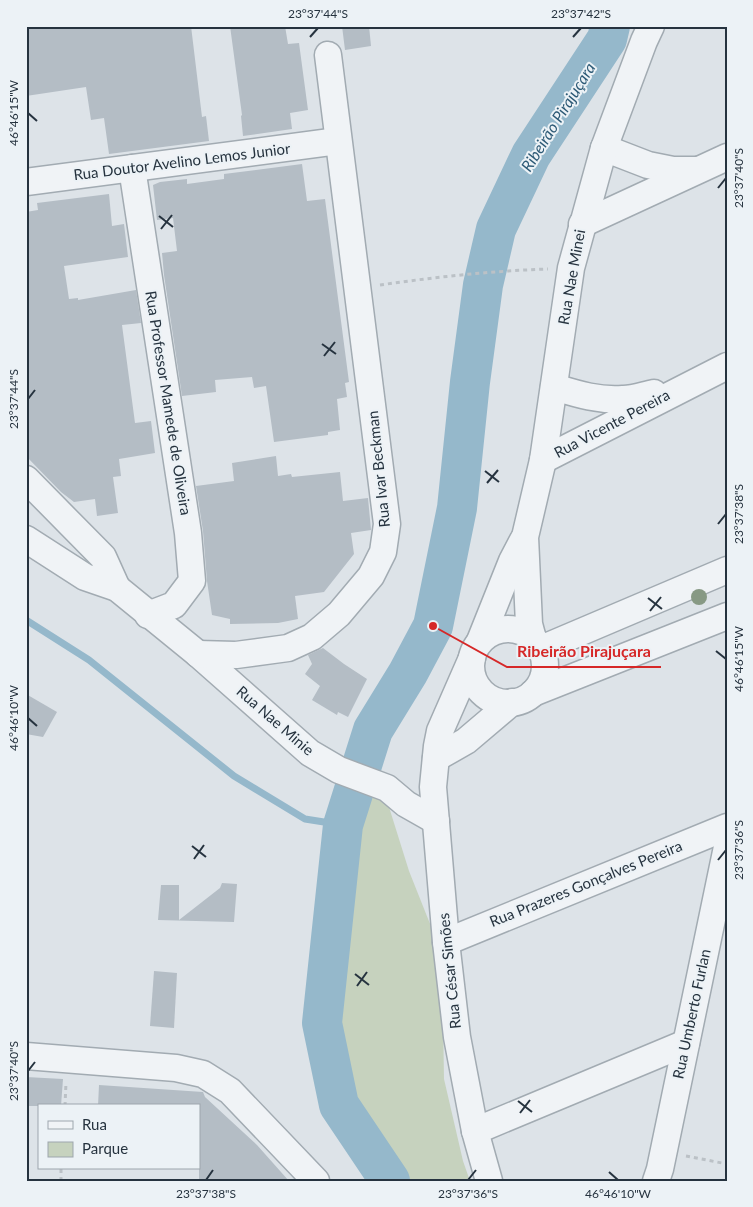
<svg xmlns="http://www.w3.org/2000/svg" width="753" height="1207" font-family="Lato,sans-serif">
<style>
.green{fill:#c6d2be}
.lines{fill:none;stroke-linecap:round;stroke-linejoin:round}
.stream{stroke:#95b8cb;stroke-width:7}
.river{stroke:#95b8cb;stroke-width:40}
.building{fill:#b4bdc5}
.street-casing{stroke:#a2abb2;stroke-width:29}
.path{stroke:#bbc1c6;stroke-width:3;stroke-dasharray:4 4;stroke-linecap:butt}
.street{stroke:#f0f3f6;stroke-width:26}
.tree{fill:#879984}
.ticks{fill:none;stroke:#26333f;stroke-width:2}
.labels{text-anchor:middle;stroke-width:4;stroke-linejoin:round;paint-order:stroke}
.street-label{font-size:15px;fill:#26333f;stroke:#ecf2f6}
.water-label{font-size:16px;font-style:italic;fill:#2d5a76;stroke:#ecf2f6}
.leader{fill:none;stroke:#d62828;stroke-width:2}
.callout-dot{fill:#d62828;stroke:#ecf2f6;stroke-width:2}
.callout-label{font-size:16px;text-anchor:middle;font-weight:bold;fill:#d62828;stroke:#ecf2f6;stroke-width:4;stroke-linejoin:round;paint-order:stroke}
.neatline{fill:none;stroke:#26333f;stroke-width:2}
.ticks-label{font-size:12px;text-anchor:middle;fill:#26333f}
</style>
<rect width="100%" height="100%" fill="#dde3e8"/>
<path class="green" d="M354 791H384L409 871 442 954 444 1079 463 1161 470 1181H395L368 1129 350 1090 325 985 350 851Z"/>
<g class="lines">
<path class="stream" d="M26 620 89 660 234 776 305 819 343 825"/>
<path class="river" d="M390 1181 339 1105 322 1023 343 825 373 730 408 673 433 626 457 508 470 382 483 285 496 229 531 155 607 39 610 26"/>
</g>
<g class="building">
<path d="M26 26H191L202 117 206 116 209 141 109 154 104 118 91 120 86 87 26 96Z"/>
<path d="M230 26H285L288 44 299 43 308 110 290 113 292 129 243 136 241 116 242 115Z"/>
<path d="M342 26H369L371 46 345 50Z"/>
<path d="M302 164 307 201 325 199 349 382 345 383 347 397 337 399 340 430 328 432V435L274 442 266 386 254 388 252 377 215 380 216 392 182 396 164 275 162 253 177 251 173 218 157 220 153 185 160 182 187 179V184L224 179V174Z"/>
<path d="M109 194 112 226 124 224 128 257 64 266 69 299 78 298V300L136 290 141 323 122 325 135 423 151 421 155 453 119 459 121 476 113 477 118 513 97 516 95 499 74 502 61 492 26 456V212L38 210 37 203Z"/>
<path d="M276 456 278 476 291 474 292 477 340 472 343 501 368 498 371 530 351 533 354 554 324 592 295 596 298 619 278 623 230 624V619L212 615 207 581 203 531 196 486 234 481 232 463Z"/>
<path d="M323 648 344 664 367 679 348 717 338 712 337 715 312 700 320 686 305 674 312 664 308 655Z"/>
<path d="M26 694 57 712 43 737 26 734Z"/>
<path d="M222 883 237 884 234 922 158 920 161 885H179V920L220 888Z"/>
<path d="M154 971 177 973 174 1028 150 1026Z"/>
<path d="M26 1077 63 1079 61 1106H26Z"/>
<path d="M99 1085 203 1092 205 1097 257 1145 289 1181H199V1106H98Z"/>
</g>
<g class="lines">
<defs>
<g id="street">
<path d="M604 148 648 165 673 170H696"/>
<path d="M132 168 188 533 192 581 174 605 148 615"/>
<path d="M26 182 338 141"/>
<path d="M582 224 727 157"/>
<path d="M554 387C577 394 599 401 623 399 633 399 644 395 654 393"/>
<path d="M543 460 727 366"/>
<path d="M26 479 103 557 117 588"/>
<path d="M26 539 85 577 117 588 198 654 310 753 339 770 387 788 406 804 436 821"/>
<circle cx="508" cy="666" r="37"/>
<path d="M533 639 529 624 525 537 543 460 571 268 604 148 644 41 651 26"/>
<path d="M480 641 512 561 523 540"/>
<path d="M541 649 727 570"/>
<path d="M198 654 236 655 288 648 312 637 339 614 371 576 383 552 387 524 328 55"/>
<path d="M472 658 440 731 437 746 433 787 446 942 457 1037 475 1131 489 1181"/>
<path d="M533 693 727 616"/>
<path d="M436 758 466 741 512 702"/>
<path d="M446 942 727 827"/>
<path d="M26 1056 176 1068 203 1074 230 1091 316 1181"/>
<path d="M475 1131 686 1043"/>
<path d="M656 1181 660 1169 727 847"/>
</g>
</defs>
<use href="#street" class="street-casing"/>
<g class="path">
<path d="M380 285C435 277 491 271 548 269"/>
<path d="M65 1106 66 1082"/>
<path d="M686 1156 727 1164"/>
<path d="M61 1181V1168"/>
</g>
<use href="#street" class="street"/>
</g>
<circle class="tree" cx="699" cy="597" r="8"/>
<path class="ticks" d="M310 37 318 28M573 37 581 28M28 113 37 121M718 188 726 178M159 216 173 227M161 229 172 215M322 344 336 354M324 356 335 342M28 399 35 390M485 471 499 482M487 483 498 470M718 524 726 514M648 598 662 609M650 611 661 597M716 651 726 659M28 718 37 726M192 846 206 857M194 859 204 845M718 860 726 850M355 974 369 985M357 986 367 972M28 1071 35 1062M518 1101 532 1112M520 1113 530 1100M609 1172 618 1180M206 1180 213 1170M468 1180 476 1170"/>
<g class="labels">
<g class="street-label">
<text transform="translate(182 162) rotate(-7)" y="5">Rua Doutor Avelino Lemos Junior</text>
<text transform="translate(572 277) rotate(-80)" y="5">Rua Nae Minei</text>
<text transform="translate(168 403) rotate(81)" y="5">Rua Professor Mamede de Oliveira</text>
<text transform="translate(612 424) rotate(-28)" y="5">Rua Vicente Pereira</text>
<text transform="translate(379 469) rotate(-96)" y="5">Rua Ivar Beckman</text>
<text transform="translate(275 721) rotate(41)" y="5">Rua Nae Minie</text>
<text transform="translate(586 884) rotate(-22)" y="5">Rua Prazeres Gonçalves Pereira</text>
<text transform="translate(450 971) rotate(-96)" y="5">Rua César Simões</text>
<text transform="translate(692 1014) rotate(-78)" y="5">Rua Umberto Furlan</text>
</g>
<g class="water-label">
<text transform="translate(558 117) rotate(-58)" y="6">Ribeirão Pirajuçara</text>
</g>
</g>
<path class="leader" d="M433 626L507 667H661"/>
<circle class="callout-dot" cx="433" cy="626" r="5"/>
<g class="callout-label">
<text x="584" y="657">Ribeirão Pirajuçara</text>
</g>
<rect width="753" height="1207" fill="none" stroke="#ecf2f6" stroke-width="55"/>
<rect x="38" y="1104" width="162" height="65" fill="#ecf2f6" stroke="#9da6ad"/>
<rect x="48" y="1121" width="25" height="8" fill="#f0f3f6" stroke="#9da6ad"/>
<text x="82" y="1130" font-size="15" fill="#26333f">Rua</text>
<rect x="48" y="1142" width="25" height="15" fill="#c6d2be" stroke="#9da6ad"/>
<text x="82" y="1154" font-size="15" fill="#26333f">Parque</text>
<rect x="28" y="28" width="698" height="1152" class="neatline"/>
<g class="ticks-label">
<text x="318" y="18">23°37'44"S</text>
<text x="581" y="18">23°37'42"S</text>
<text transform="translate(14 113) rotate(-90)" y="4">46°46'15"W</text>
<text transform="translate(739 178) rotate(-90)" y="4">23°37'40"S</text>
<text transform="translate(14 399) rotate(-90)" y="4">23°37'44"S</text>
<text transform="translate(739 514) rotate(-90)" y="4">23°37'38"S</text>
<text transform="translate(739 659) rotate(-90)" y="4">46°46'15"W</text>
<text transform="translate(14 718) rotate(-90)" y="4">46°46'10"W</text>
<text transform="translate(739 850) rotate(-90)" y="4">23°37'36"S</text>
<text transform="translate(14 1071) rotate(-90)" y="4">23°37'40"S</text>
<text x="206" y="1198">23°37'38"S</text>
<text x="468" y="1198">23°37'36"S</text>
<text x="618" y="1198">46°46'10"W</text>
</g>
</svg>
